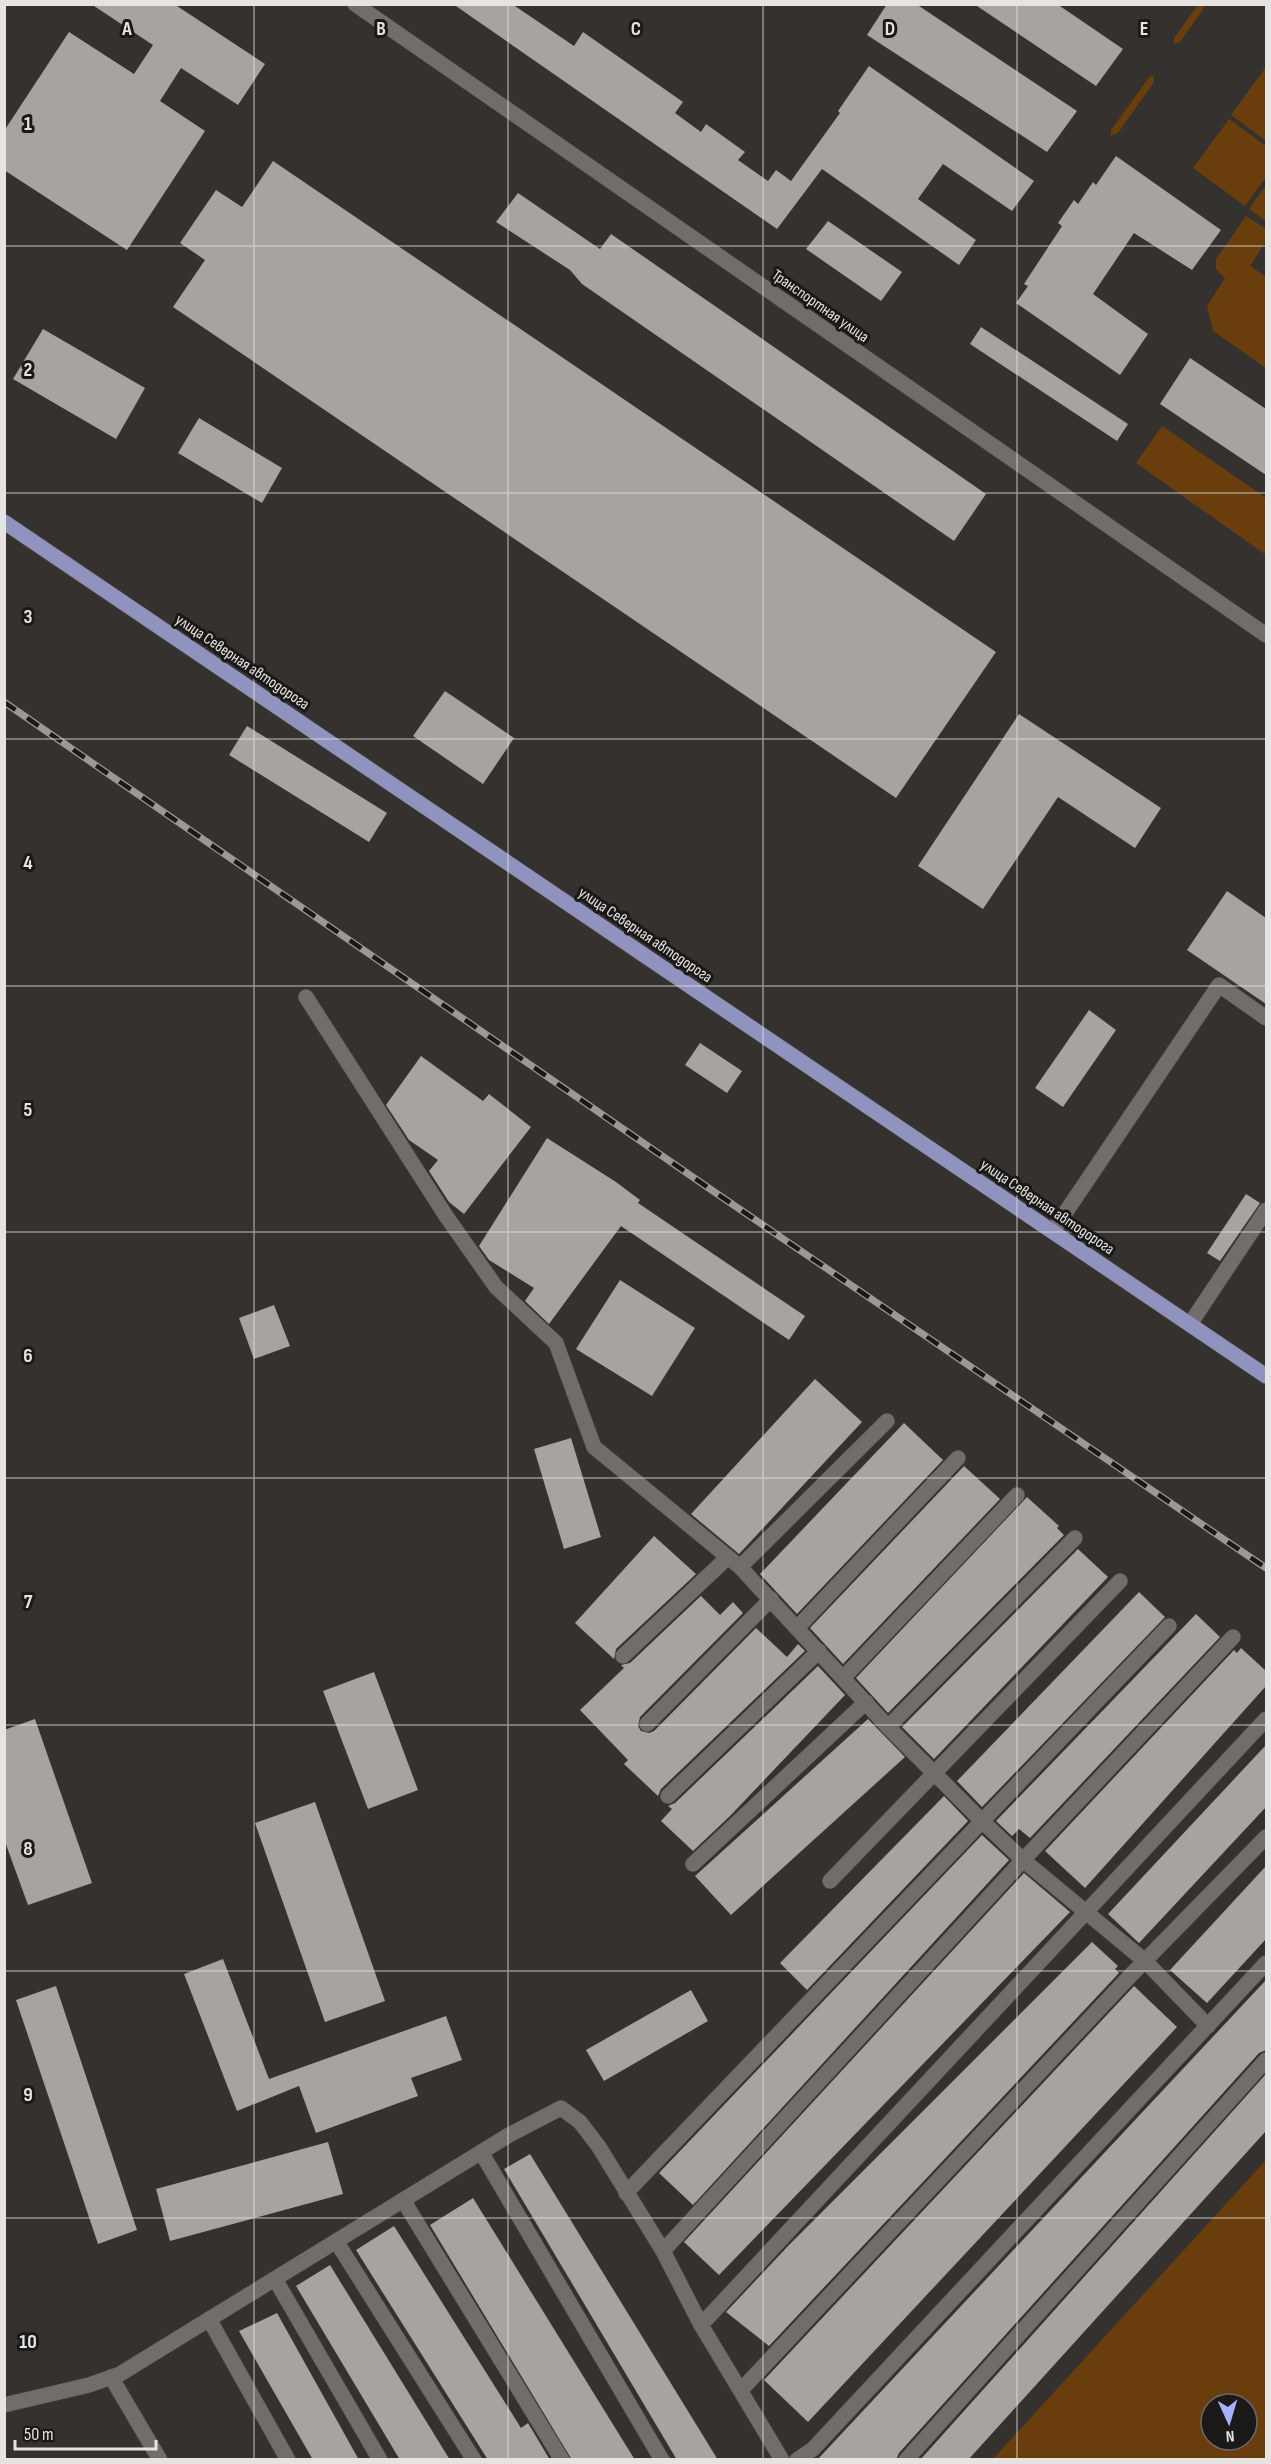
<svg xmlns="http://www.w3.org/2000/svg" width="1271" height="2464" font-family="'Sofia Sans Condensed',sans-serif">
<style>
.green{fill:#6a3d0d;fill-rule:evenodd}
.building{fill:#a7a3a0}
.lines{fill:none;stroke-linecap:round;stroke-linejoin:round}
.minor-casing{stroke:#514e4b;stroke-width:16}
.major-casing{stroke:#514e4b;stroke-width:16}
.minor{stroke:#716d6a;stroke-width:15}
.major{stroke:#9093bd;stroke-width:15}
.rail-casing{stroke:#9b9997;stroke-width:7}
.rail{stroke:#1a1918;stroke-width:4.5;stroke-dasharray:14;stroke-linecap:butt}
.grid{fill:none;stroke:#e6e4e2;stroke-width:1.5;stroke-opacity:0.55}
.labels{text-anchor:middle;stroke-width:6;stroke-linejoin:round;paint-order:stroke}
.street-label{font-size:16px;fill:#e6e4e2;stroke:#1a1918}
.grid-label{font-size:20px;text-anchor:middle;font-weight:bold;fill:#e6e4e2;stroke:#1a1918;stroke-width:6;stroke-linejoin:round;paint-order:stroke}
</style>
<rect width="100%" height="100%" fill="#34312e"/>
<g class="green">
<path d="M1198 5H1206L1180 42 1174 44V38Z"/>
<path d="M1266 67V141L1231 115Z"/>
<path d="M1150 76H1154V82L1118 133 1111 136V130Z"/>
<path d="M1229 119 1266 146V177L1245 206 1193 168Z"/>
<path d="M1266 185V221L1249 209Z"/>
<path d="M1246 216 1266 229V241L1250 266 1266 277V368L1213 331 1207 306 1225 278 1216 269V259Z"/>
<path d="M1162 426 1266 498V555L1136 463Z"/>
<path d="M1266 2160V2459H993ZM1211 2404H1247V2440H1211Z"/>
</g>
<g class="building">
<path d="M91 4H174L265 64 238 105 181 68 160 101 205 131 127 250 4 170V131L69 32 134 74 153 45Z"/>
<path d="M453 4H512L574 46 583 32 683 102 675 113 701 132 706 124 745 152 738 160 768 181 776 170 791 181 840 113 838 111 869 66 1034 181 1012 211 943 164 918 199 976 240 959 265 822 169 777 229Z"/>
<path d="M887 4H916L1077 111 1047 152 867 35Z"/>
<path d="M974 4H1057L1123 49 1096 86Z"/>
<path d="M1116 156 1221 230 1192 270 1134 233 1093 294 1148 334 1120 375 1016 303 1028 286 1024 284 1062 226 1058 223 1074 200 1078 204 1093 182 1096 185Z"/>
<path d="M273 161 996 652 896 798 173 307 205 260 180 243 216 190 242 207Z"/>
<path d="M518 193 600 249 611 234 986 494 954 541 582 284 570 270 496 222Z"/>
<path d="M828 221 902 272 881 301 806 249Z"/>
<path d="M981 327 1128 424 1117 441 970 344Z"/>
<path d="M43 329 145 388 116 439 13 379Z"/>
<path d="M1190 358 1266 409V475L1160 404Z"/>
<path d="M199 418 282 468 262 503 178 453Z"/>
<path d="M445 691 514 738 483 784 413 736Z"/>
<path d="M1019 714 1161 808 1135 848 1058 797 983 909 918 866Z"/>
<path d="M247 726 387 813 369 842 229 755Z"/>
<path d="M1227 891 1266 918V1004L1187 950Z"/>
<path d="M1089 1010 1116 1030 1063 1107 1035 1088Z"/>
<path d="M700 1043 742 1071 727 1093 685 1065Z"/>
<path d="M421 1056 483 1101 489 1094 531 1127 464 1214 449 1202 429 1171 438 1160 409 1140 386 1105Z"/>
<path d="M547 1138 616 1182 640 1200 638 1203 805 1316 789 1340 621 1226 549 1324 525 1301 534 1288 489 1260 479 1246Z"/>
<path d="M1246 1194 1260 1203 1220 1261 1207 1253Z"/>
<path d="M620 1280 695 1328 652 1396 576 1349Z"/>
<path d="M274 1305 290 1346 254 1359 239 1318Z"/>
<path d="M815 1379 862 1422 739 1554 691 1514Z"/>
<path d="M904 1423 943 1460 797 1614 760 1574Z"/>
<path d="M571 1438 601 1537 564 1549 534 1449Z"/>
<path d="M964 1466 1000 1499 843 1664 810 1628Z"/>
<path d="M1027 1497 1059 1526 1057 1528 1064 1535 888 1713 856 1678Z"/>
<path d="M654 1536 696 1574 616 1649 614 1659 575 1623Z"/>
<path d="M1078 1549 1108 1577 934 1759 902 1727Z"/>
<path d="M1139 1592 1165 1617 982 1807 957 1781Z"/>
<path d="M704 1593 701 1596 720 1615 733 1602 743 1613 640 1717 638 1726 641 1731 649 1733 654 1731 756 1628 787 1657 798 1644 805 1651 661 1789 658 1796 624 1764 628 1760 580 1710 624 1668 621 1665 630 1663Z"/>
<path d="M1196 1614 1220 1637 1030 1838 1019 1829 1012 1836 996 1821Z"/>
<path d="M1241 1648 1266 1671V1686L1085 1888 1045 1851 1234 1650 1237 1653Z"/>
<path d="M818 1666 845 1695 730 1816 693 1851 661 1821 672 1809 668 1806 675 1803Z"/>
<path d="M374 1672 418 1790 368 1809 323 1691Z"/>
<path d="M35 1719 92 1883 28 1905 4 1839V1730Z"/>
<path d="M868 1719 905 1757 731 1915 695 1876Z"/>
<path d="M1266 1745V1807L1139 1943 1108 1914Z"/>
<path d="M944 1796 968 1821 807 1990 780 1963Z"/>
<path d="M315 1802 385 2001 325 2022 255 1823Z"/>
<path d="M982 1835 1009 1860 693 2205 659 2173Z"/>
<path d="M1266 1866V1939L1207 2003 1170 1970Z"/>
<path d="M1024 1873 1070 1912 719 2275 684 2242Z"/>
<path d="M1092 1942 1118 1966 1115 1969 1119 1973 769 2346 726 2312 789 2245Z"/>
<path d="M223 1959 269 2079 446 2016 462 2060 411 2078 418 2096 316 2133 299 2086 237 2111 184 1974Z"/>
<path d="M1266 1980V2050L1259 2053 899 2453 896 2460H817Z"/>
<path d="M56 1986 137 2230 98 2244 16 2000Z"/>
<path d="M1134 1986 1177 2027 808 2422 764 2380Z"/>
<path d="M691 1990 708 2021 604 2081 586 2050Z"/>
<path d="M1266 2074V2131L968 2460H920Z"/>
<path d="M328 2142 343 2194 170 2241 156 2189Z"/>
<path d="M530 2154 718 2460H677L504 2169Z"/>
<path d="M473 2198 635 2460H572L430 2225Z"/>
<path d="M394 2226 521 2428 528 2423 550 2460H488L356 2250Z"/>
<path d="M330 2265 450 2460H400L296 2286Z"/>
<path d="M277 2313 359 2460H313L239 2331Z"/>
</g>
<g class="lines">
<defs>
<g id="minor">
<path d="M355 4 1266 635"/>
<path d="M306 997 446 1216 496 1287 556 1343 594 1447 740 1567 888 1727 982 1821 1023 1860 1145 1961 1208 2026"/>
<path d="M1053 1231 1219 985 1266 1018"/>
<path d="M1190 1324 1266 1210"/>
<path d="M740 1567 887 1421"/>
<path d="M797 1628 958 1458"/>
<path d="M623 1656 727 1558"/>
<path d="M844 1677 1017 1495"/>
<path d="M647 1724 771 1599"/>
<path d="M888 1727 1075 1538"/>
<path d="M668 1796 819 1651"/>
<path d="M693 1864 866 1702"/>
<path d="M830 1881 1120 1581"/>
<path d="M481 2152 662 2460"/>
<path d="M626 2193 1169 1626"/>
<path d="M403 2200 562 2460"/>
<path d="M336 2241 474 2460"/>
<path d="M663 2251 1023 1860 1233 1637"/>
<path d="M275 2279 380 2460"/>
<path d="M209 2319 288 2460"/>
<path d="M701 2325 1266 1719"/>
<path d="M111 2377 160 2460"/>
<path d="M742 2389 1130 1976 1266 1837"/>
<path d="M4 2405 89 2385 120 2374 509 2135 561 2108 580 2122 599 2147 663 2251 701 2325 782 2460"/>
<path d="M797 2460 813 2449 1266 1963"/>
<path d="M906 2460 1266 2060"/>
</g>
<path id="major" d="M4 522 1266 1376"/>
</defs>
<use href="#minor" class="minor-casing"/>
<use href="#major" class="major-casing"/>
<use href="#minor" class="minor"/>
<use href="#major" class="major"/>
<defs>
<path id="rail" d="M4 702 713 1191 1266 1568"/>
</defs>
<use href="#rail" class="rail-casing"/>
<use href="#rail" class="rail"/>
</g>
<path class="grid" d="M254 4V2460M508 4V2460M763 4V2460M1017 4V2460M4 246H1266M4 493H1266M4 739H1266M4 986H1266M4 1232H1266M4 1478H1266M4 1725H1266M4 1971H1266M4 2218H1266"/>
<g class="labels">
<g class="street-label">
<text transform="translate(821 305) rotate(35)" y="6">Транспортная улица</text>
<text transform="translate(243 661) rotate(34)" y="6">улица Северная автодорога</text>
<text transform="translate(646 934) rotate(34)" y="6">улица Северная автодорога</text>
<text transform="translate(1048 1206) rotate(34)" y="6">улица Северная автодорога</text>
</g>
</g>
<g class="grid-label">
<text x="127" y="35">A</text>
<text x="381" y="35">B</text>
<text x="636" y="35">C</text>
<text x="890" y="35">D</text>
<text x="1144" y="35">E</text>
<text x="28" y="130">1</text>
<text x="28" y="376">2</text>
<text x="28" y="623">3</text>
<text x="28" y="869">4</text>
<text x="28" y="1116">5</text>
<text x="28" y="1362">6</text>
<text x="28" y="1608">7</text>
<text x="28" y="1855">8</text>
<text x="28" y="2101">9</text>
<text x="28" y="2348">10</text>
</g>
<rect width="1271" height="2464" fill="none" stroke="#e6e4e2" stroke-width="12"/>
<g transform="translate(1229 2422) rotate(176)"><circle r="28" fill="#1a1918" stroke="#6c6a69" stroke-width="1.5"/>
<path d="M0-4.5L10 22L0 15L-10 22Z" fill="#a8b0fc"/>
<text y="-9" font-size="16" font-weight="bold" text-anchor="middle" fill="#e6e4e2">N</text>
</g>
<path d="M15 2440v9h141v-9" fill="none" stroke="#e6e4e2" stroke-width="3"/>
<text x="24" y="2440" font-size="18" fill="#e6e4e2" stroke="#1a1918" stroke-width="4.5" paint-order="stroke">50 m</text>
</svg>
